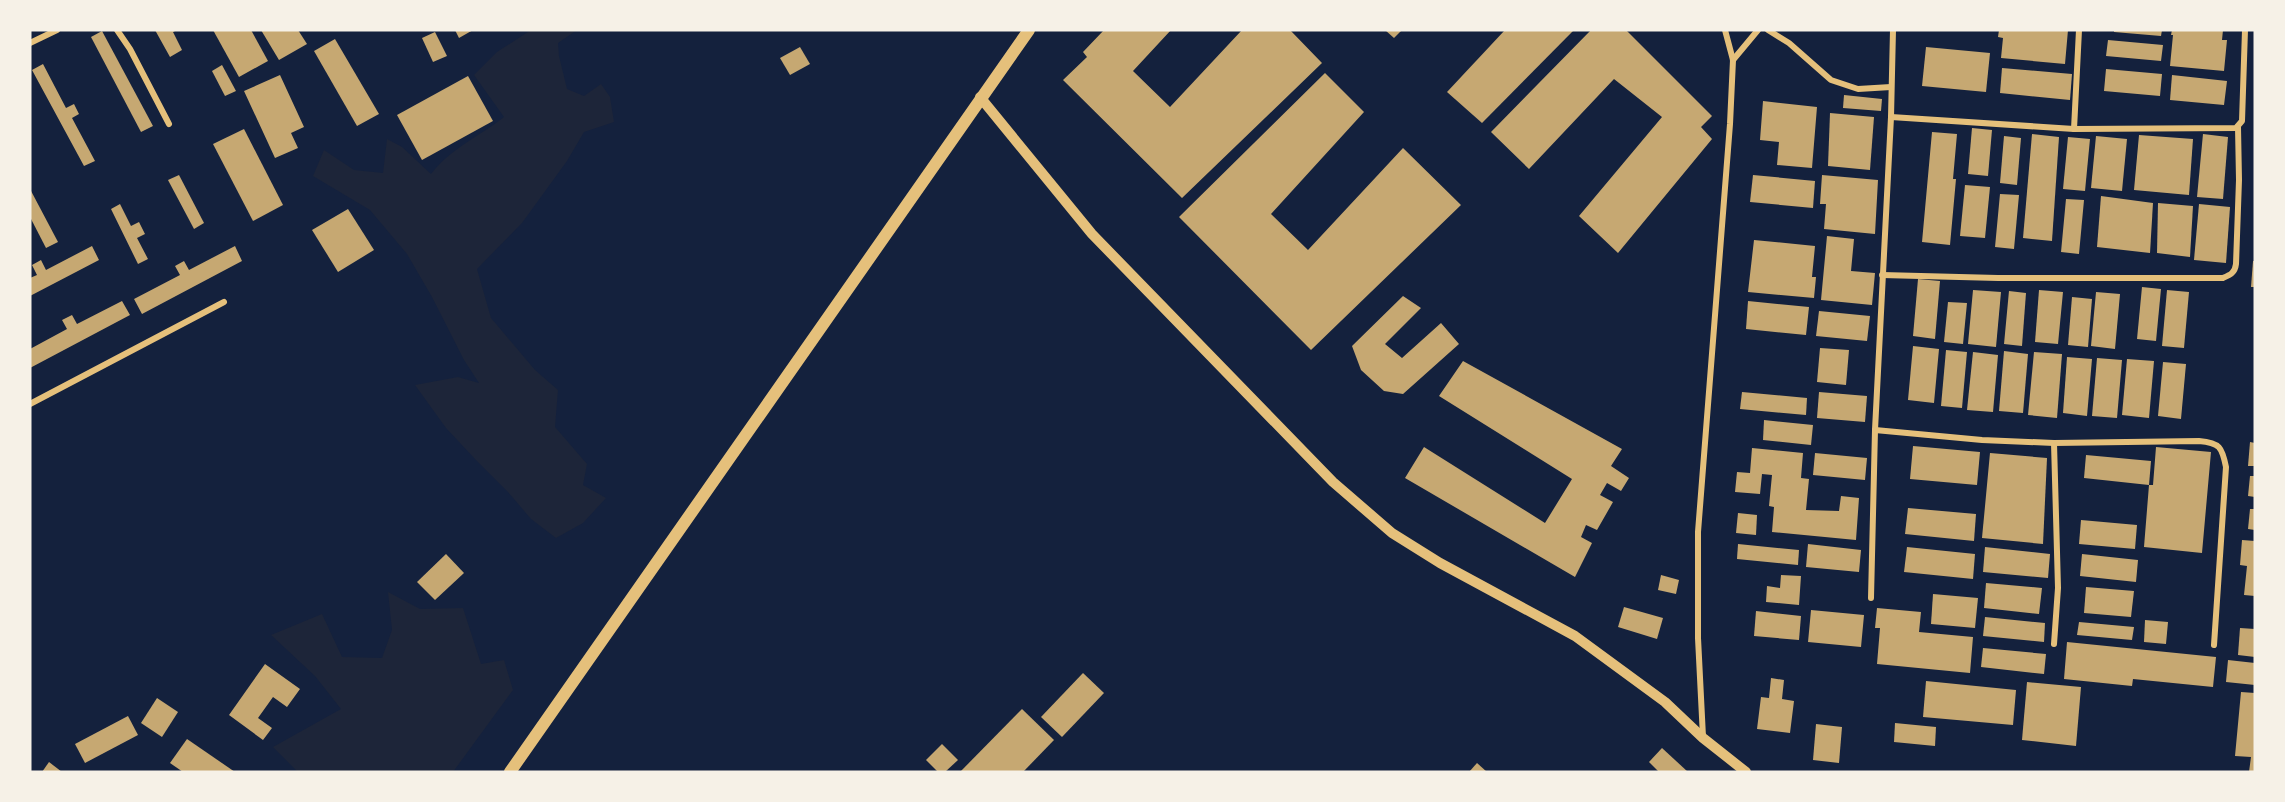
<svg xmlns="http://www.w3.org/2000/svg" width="2285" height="802" font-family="'PT Sans',sans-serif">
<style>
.green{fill:#1d2539}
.building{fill:#c6a872}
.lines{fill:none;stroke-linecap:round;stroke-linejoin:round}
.minor{stroke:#e5c07b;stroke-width:6}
.tertiary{stroke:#e5c07b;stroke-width:10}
.secondary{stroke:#e5c07b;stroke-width:12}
</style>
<rect width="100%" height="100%" fill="#14213d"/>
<g class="green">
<path d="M531 30H577L558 43 559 56 567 89 584 96 601 84 610 97 614 122 584 132 567 161 522 223 477 269 491 318 535 370 558 390 555 427 587 464 583 485 606 498 583 523 556 538 531 519 508 492 475 459 446 428 415 385 458 377 479 383 464 360 432 297 407 254 370 210 313 176 324 150 354 170 383 173 387 139 402 147 431 174C450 149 480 136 504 117L474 75 497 52Z"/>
<path d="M388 592 420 609 463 608 481 664 504 660 513 690 453 772H298L273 747 341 709 315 676 271 635 322 614 342 657 382 658 392 630Z"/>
</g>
<g class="building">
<path d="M155 30H177L173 32 182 50 170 57Z"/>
<path d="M213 30H251L268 61 239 77Z"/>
<path d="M261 30H298L307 44 279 60Z"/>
<path d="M455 30H473L459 38Z"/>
<path d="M1104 30H1171L1133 71 1170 107 1242 30H1290L1322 63 1182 198 1063 80 1087 57 1083 52Z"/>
<path d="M1385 30H1402L1394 38Z"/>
<path d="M1505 30H1574L1482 123 1447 92Z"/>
<path d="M1591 30H1626L1712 116 1701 127 1712 139 1618 253 1579 216 1662 117 1614 79 1529 169 1491 132Z"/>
<path d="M1999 30H2068L2065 64 2001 58 2003 38 1998 37Z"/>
<path d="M2114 30H2162L2161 36 2114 32Z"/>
<path d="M2172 30H2223L2222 40H2227L2224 71 2170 66 2173 35H2171Z"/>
<path d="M102 31 153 126 141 132 91 37Z"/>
<path d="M435 32 447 56 433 62 422 38Z"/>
<path d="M335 39 379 114 357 126 314 51Z"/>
<path d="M2108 40 2163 45 2161 61 2106 56Z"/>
<path d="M800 47 810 64 790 75 780 58Z"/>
<path d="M1926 47 1990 53 1986 92 1922 86Z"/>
<path d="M43 64 66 108 74 104 79 114 72 118 95 161 84 166 32 70Z"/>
<path d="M222 65 236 91 225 96 212 71Z"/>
<path d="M2002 68 2072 74 2070 100 2000 93Z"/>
<path d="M2106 69 2162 74 2160 96 2104 91Z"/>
<path d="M1325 73 1364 112 1271 214 1308 250 1403 148 1461 205 1311 350 1179 217Z"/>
<path d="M280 75 304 127 291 133 298 148 275 158 244 91Z"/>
<path d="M2172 75 2227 81 2224 105 2170 100Z"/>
<path d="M468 76 493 121 422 160 397 115Z"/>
<path d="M1844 95 1882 99 1881 111 1843 108Z"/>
<path d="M1763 101 1817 107 1812 168 1777 165 1779 142 1760 140Z"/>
<path d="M1830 113 1874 117 1870 170 1828 166Z"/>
<path d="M1972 128 1992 130 1988 176 1968 174Z"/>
<path d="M244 129 283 205 253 221 213 144Z"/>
<path d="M1932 132 1957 134 1953 179H1956L1950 245 1922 242Z"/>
<path d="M2032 134 2059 137 2052 241 2023 238Z"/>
<path d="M2203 134 2228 137 2223 199 2197 197Z"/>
<path d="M2139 135 2193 139 2189 195 2134 190Z"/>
<path d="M2004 136 2021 138 2017 185 2000 183Z"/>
<path d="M2096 136 2127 139 2122 191 2091 188Z"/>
<path d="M2068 137 2090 139 2085 191 2063 189Z"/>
<path d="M179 175 204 223 194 229 168 180Z"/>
<path d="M1753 175 1815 181 1813 208 1750 202Z"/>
<path d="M1822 175 1878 180 1875 234 1824 229 1826 204H1820Z"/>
<path d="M1965 185 1990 187 1985 238 1960 236Z"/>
<path d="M30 189 58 242 46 248 30 217Z"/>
<path d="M2000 194 2019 195 2014 249 1995 247Z"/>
<path d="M2101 196 2153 203 2150 253 2097 247Z"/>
<path d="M2066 199 2084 200 2079 254 2061 252Z"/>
<path d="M2158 203 2193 206 2190 257 2157 253Z"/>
<path d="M120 204 131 226 139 222 145 234 137 238 148 259 138 264 111 209Z"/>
<path d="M2199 204 2230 207 2226 263 2194 260Z"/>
<path d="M348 209 374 250 338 272 312 230Z"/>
<path d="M1827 236 1854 239 1851 271 1875 273 1872 305 1821 300Z"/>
<path d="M1754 240 1815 246 1812 277H1816L1814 298 1748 292Z"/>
<path d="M92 246 99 260 30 296V278L37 275 32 265 41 260 46 270Z"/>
<path d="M235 246 242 261 142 314 134 299 180 275 175 266 184 261 189 270Z"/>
<path d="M2253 261H2255V287H2251Z"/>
<path d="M1918 279 1940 281 1935 339 1913 336Z"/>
<path d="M2142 287 2161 289 2156 341 2137 339Z"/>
<path d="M1973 290 2001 292 1996 347 1968 344Z"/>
<path d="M2039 290 2063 292 2058 344 2035 342Z"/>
<path d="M2167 290 2189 292 2184 348 2162 346Z"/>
<path d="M2009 291 2026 293 2022 346 2004 344Z"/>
<path d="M2096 292 2120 294 2115 349 2091 346Z"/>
<path d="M1403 296 1421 308 1385 344 1402 358 1441 323 1459 344 1403 394 1384 391 1361 370 1352 346Z"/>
<path d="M2072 297 2092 299 2088 347 2068 345Z"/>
<path d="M122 301 130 315 30 368V349L67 329 62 320 72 315 77 324Z"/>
<path d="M1748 301 1809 307 1806 335 1746 329Z"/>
<path d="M1948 302 1967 303 1963 344 1944 342Z"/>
<path d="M1819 311 1870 316 1867 341 1816 336Z"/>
<path d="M1913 346 1939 349 1934 403 1908 400Z"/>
<path d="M1820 348 1849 350 1846 385 1817 382Z"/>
<path d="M1946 350 1967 352 1962 408 1941 406Z"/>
<path d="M2004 351 2028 354 2023 413 1999 411Z"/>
<path d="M1973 352 1998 355 1993 412 1967 410Z"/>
<path d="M2034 352 2062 354 2057 418 2028 415Z"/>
<path d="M2067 357 2092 359 2087 416 2063 413Z"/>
<path d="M2097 358 2122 360 2117 418 2092 416Z"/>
<path d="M2127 359 2154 361 2149 418 2122 415Z"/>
<path d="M1463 361 1622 449 1611 466 1629 478 1621 491 1607 483 1600 495 1613 502 1597 530 1586 525 1581 537 1592 543 1575 577 1405 478 1424 447 1545 523 1572 479 1439 396Z"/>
<path d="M2163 362 2186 364 2181 419 2158 416Z"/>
<path d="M1742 392 1807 398 1806 415 1740 409Z"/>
<path d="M1819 392 1867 396 1865 422 1817 418Z"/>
<path d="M1764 420 1813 425 1811 445 1763 440Z"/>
<path d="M2250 442 2255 443V466H2248Z"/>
<path d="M1913 446 1980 452 1977 485 1910 479Z"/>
<path d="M2156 447 2211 452 2202 553 2144 547 2149 485H2153Z"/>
<path d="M1752 448 1803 453 1801 478 1809 479 1806 510 1839 511 1841 496 1859 498 1856 540 1772 532 1774 507 1769 506 1772 475 1762 474 1760 494 1735 492 1737 472 1750 473Z"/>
<path d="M1815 453 1867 458 1865 480 1813 475Z"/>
<path d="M1990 453 2047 458 2043 544 1982 538Z"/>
<path d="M2086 455 2151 461 2149 485 2084 478Z"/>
<path d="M2250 476H2255V497L2248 496Z"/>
<path d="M1908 508 1976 514 1974 541 1905 534Z"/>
<path d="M2250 509H2255V530L2248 529Z"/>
<path d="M1738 513 1757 515 1756 535 1736 533Z"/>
<path d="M2081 520 2137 525 2135 549 2079 544Z"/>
<path d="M2242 540 2255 541V596L2244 595 2247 566 2240 565Z"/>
<path d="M1738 544 1799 550 1798 565 1737 559Z"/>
<path d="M1808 544 1861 550 1859 572 1806 567Z"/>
<path d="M1907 547 1975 554 1973 579 1904 572Z"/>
<path d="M1985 547 2050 554 2048 578 1983 572Z"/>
<path d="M446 554 464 573 435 600 417 582Z"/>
<path d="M2082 554 2138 560 2136 582 2080 576Z"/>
<path d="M1661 575 1679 580 1676 594 1658 590Z"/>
<path d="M1781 575 1801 576 1799 605 1766 602 1767 586 1780 588Z"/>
<path d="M1986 583 2042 588 2039 614 1984 608Z"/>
<path d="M2086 587 2134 591 2131 617 2084 613Z"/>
<path d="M1933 594 1978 598 1975 628 1931 624Z"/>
<path d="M1624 607 1663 618 1657 639 1618 627Z"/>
<path d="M1877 608 1921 612 1919 632 1973 637 1970 673 1877 664 1880 628H1875Z"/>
<path d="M1811 610 1864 615 1861 647 1808 642Z"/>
<path d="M1756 611 1801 616 1799 640 1754 636Z"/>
<path d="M1985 617 2045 623 2044 642 1983 636Z"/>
<path d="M2145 620 2168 622 2166 644 2144 642Z"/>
<path d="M2079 622 2134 627 2132 640 2077 635Z"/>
<path d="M2240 628 2255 629V657L2238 655Z"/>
<path d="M2067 642 2216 657 2213 687 2133 679 2132 686 2064 679Z"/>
<path d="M1983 648 2046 654 2044 674 1981 667Z"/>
<path d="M2228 660 2255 663V685L2226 682Z"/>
<path d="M265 664 300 689 287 707 273 697 258 718 272 728 263 740 229 715Z"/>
<path d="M1083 673 1104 693 1062 737 1041 717Z"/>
<path d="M1771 678 1784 680 1782 699 1794 701 1790 733 1757 729 1761 697 1769 698Z"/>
<path d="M1926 681 2016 690 2013 725 1923 717Z"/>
<path d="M2027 682 2081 687 2076 746 2022 740Z"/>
<path d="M2241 692 2255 693V772H2249L2251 757 2235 756Z"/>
<path d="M157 698 178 712 162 737 141 723Z"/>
<path d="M1022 709 1054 740 1023 772H960Z"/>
<path d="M128 716 138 735 85 763 75 744Z"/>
<path d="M1895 723 1936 727 1935 746 1894 742Z"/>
<path d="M1816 724 1842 727 1839 763 1813 760Z"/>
<path d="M187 739 235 772H183L170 763Z"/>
<path d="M942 744 958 760 945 772H938L926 760Z"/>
<path d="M1662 748 1688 772H1659L1649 762Z"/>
<path d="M49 762 62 772H42Z"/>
<path d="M1477 763 1487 772H1469Z"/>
</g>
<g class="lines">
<g class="minor">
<path d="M117 30 130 49 169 124"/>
<path d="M1768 30 1789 43 1831 80 1858 89 1891 87"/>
<path d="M30 43 57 30"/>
<path d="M1733 60 1758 30"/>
<path d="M1891 117 2074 129 2236 128 2242 121 2245 30"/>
<path d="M2074 129 2079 30"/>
<path d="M1882 275 1998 278H2223C2230 275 2235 273 2236 264L2239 180 2238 127"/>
<path d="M30 404 224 302"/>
<path d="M1875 430 1982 440 2054 443 2199 441C2220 443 2222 447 2226 467L2214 645"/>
<path d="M1871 598 1875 430 1891 117 1893 30"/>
<path d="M2054 644 2058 588 2054 443"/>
<path d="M1703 737 1698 638V532L1730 124 1733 60 1725 30"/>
</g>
<path class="tertiary" d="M980 97 1092 234 1333 482 1392 533 1440 563 1575 636 1665 702 1703 738 1746 772"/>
<path class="secondary" d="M510 772 1029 30"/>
</g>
<rect width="2285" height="802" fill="none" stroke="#f6f1e7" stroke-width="63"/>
</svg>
